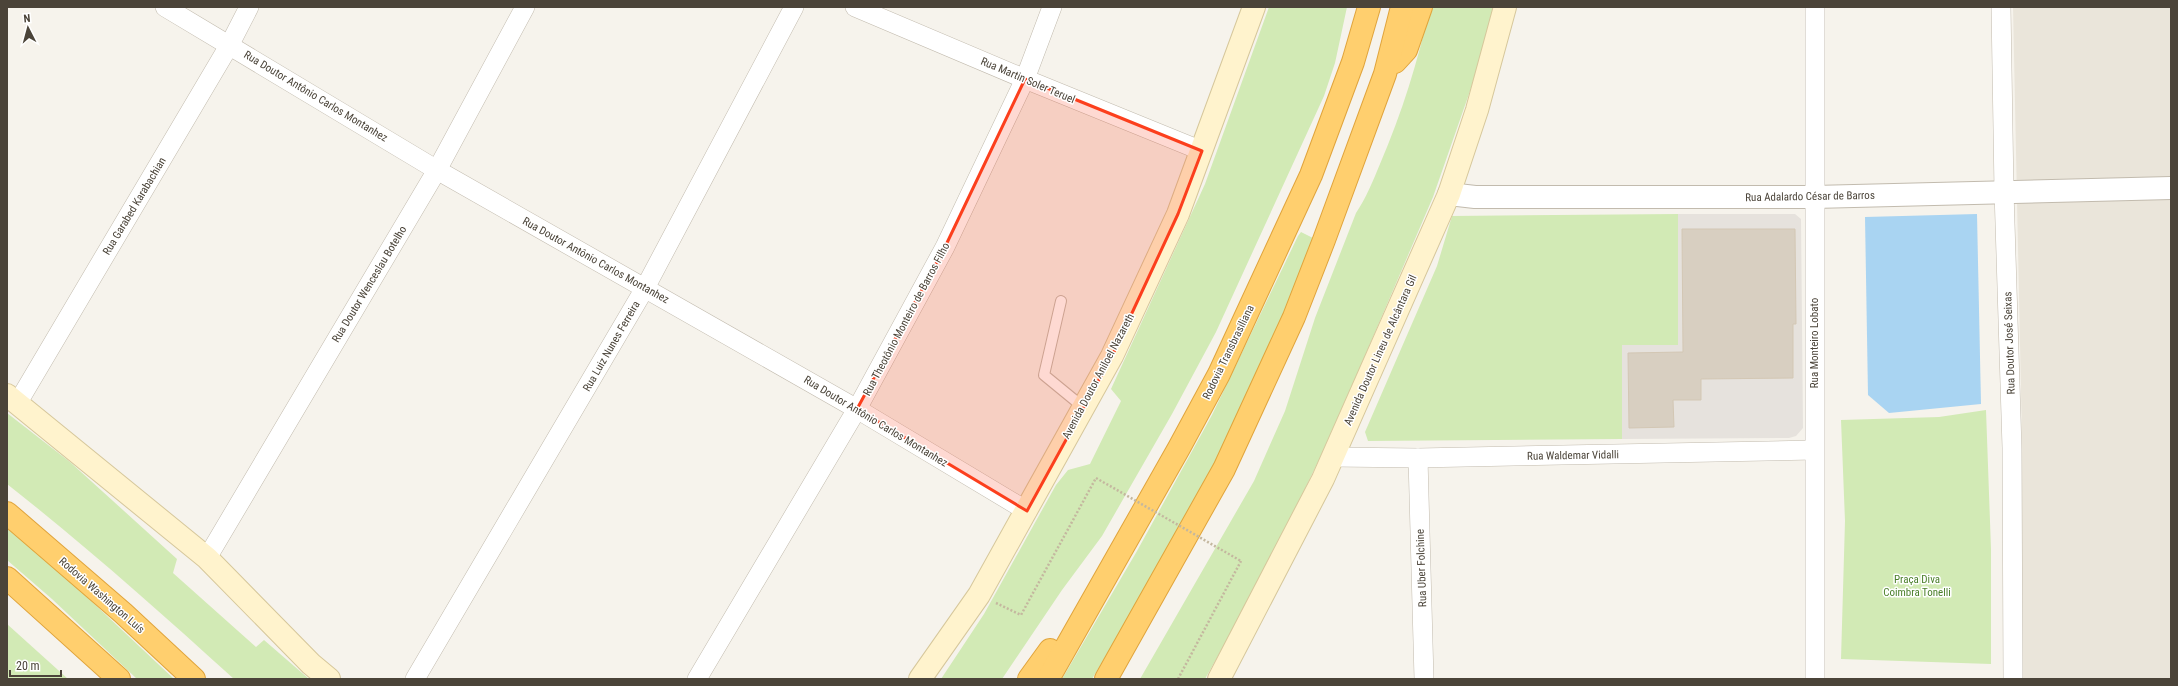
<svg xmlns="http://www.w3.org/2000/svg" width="2178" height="686" font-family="'Roboto Condensed',sans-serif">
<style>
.residential{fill:#eae5da}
.industrial{fill:#e6e2dd}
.green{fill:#d2eab5}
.water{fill:#a9d4f2}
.building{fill:#d8cfc1;stroke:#d3c7b4}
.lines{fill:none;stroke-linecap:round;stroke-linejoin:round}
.service-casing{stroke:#c2bbae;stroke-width:12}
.minor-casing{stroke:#c2bbae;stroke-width:20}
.tertiary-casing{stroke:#c2bbae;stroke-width:24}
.secondary-casing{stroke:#d6c79b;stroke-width:24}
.motorway-casing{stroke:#e0a43c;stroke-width:24}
.path{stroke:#c4b79f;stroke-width:2.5;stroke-dasharray:2 2;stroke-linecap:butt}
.service{stroke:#fff;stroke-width:10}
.minor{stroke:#fff;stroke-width:19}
.tertiary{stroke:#fff;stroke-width:22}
.secondary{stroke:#fff3cd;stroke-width:22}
.motorway{stroke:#ffcf6e;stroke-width:22}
.path-bridge{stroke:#c4b79f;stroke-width:2.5;stroke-dasharray:2 2;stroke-linecap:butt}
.marked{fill:#fc3f1d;fill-opacity:0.2;stroke:#fc3f1d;stroke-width:3;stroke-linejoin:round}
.labels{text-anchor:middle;stroke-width:3;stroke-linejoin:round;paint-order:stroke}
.street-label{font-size:11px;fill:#4b4439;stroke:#fff}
.park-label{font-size:11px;fill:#4a7f2a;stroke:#fff}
</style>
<rect width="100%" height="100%" fill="#f6f3ec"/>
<path class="residential" d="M2013 7H2171V679H2023L2021 569 2022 441Z"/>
<path class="industrial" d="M1678 214H1795L1801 219 1803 428 1796 436 1789 438 1622 439V345H1678Z"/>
<g class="green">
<path d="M1269 7H1347L1335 63 1324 96 1216 332 1172 414 1102 536 1062 590 1002 679H941L984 614 1056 485 1068 470 1090 464 1121 401 1111 389 1205 184Z"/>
<path d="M1430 7H1495L1470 91 1433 197 1361 365 1318 462 1256 588 1205 679H1140L1254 481 1285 411 1315 318 1356 213C1366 198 1373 181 1380 164 1402 113 1418 61 1430 7Z"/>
<path d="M1678 214V345H1622V439L1368 441 1365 432 1437 266 1452 216Z"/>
<path d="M1301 232 1315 239 1312 248C1289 300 1269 355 1244 406 1200 500 1145 590 1092 679H1062L1137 551 1212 415 1298 236Z"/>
<path d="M1986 410 1991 549V664L1841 659 1845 521 1841 420 1939 417Z"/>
<path d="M7 413 70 462 177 559 173 573 256 647 264 640 309 679H234C160 612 86 546 7 484Z"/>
<path d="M7 528 70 581 174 679H137L52 599 7 560Z"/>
<path d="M7 624 68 679H7Z"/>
</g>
<path class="water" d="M1977 214 1981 404 1889 413 1868 395 1865 217Z"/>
<path class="building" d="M1682 229H1795L1796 324H1793V378L1701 379V400H1673L1674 427 1629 428 1628 353 1683 352Z"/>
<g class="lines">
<defs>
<path id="service" d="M1061 301 1044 375 1083 407"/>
<g id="minor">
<path d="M165 7 437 170 857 409 1027 511"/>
<path d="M855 7 1025 79 1202 151"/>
<path d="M1815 7V679"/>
<path d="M2001 7 2004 191 2012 448 2013 679"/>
<path d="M17 404 230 44 249 7"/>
<path d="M1333 457 1418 458 1814 450"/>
<path d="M1418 458 1424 679"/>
<path d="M207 558 437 170 525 7"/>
<path d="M415 679 645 288 794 7"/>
<path d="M697 679 857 409 945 247 1025 79 1052 7"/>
</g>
<path id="tertiary" d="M1449 194 1475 197H1814L2171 188"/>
<g id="secondary">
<path d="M7 395 207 558 311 664 329 679"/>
<path d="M920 679 979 595 1112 356 1178 214 1254 7"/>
<path d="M1219 679 1323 479 1449 194 1477 110 1505 7"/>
</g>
<g id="motorway">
<path d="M1395 62 1406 50 1421 7"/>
<path d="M7 513 123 613 194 679"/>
<path d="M7 578 119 679"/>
<path d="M1029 679 1050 650"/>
<path d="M1048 679 1179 448 1219 374 1311 175 1353 62 1369 7"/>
<path d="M1106 679 1224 469 1294 317 1324 240 1385 74 1402 7"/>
</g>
</defs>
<use href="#service" class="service-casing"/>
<use href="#minor" class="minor-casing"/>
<use href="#tertiary" class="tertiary-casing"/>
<use href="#secondary" class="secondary-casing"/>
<use href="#motorway" class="motorway-casing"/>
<g class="path">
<path d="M996 603 1021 615 1096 478"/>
<path d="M1178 679 1241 561"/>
</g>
<use href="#service" class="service"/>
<use href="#minor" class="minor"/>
<use href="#tertiary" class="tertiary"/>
<use href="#secondary" class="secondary"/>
<use href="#motorway" class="motorway"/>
<path class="path-bridge" d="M1096 478 1241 561"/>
</g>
<path class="marked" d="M1025 79 1202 151 1178 214 1112 356 1027 511 857 409 945 247Z"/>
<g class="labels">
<g class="street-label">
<text transform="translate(1028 80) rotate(23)" y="4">Rua Martin Soler Teruel</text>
<text transform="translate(316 96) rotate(31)" y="4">Rua Doutor Antônio Carlos Montanhez</text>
<text transform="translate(1810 196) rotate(-1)" y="4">Rua Adalardo César de Barros</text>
<text transform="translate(134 206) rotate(-59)" y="4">Rua Garabed Karabachian</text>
<text transform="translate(596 260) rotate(29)" y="4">Rua Doutor Antônio Carlos Montanhez</text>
<text transform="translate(369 284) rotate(-59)" y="4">Rua Doutor Wenceslau Botelho</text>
<text transform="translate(906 319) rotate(-62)" y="4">Rua Theotônio Monteiro de Barros Filho</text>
<text transform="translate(1814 343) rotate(-90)" y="4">Rua Monteiro Lobato</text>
<text transform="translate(2009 343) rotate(-92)" y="4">Rua Doutor José Seixas</text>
<text transform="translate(611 346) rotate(-60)" y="4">Rua Luiz Nunes Ferreira</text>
<text transform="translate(1380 350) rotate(-66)" y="4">Avenida Doutor Lineu de Alcântara Gil</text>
<text transform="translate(1228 352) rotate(-64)" y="4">Rodovia Transbrasiliana</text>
<text transform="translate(1098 376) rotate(-62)" y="4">Avenida Doutor Aniloel Nazareth</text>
<text transform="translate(876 421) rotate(31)" y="4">Rua Doutor Antônio Carlos Montanhez</text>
<text transform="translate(1573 455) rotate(-1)" y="4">Rua Waldemar Vidalli</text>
<text transform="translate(1421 568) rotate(-92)" y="4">Rua Uber Folchine</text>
<text transform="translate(102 595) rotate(41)" y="4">Rodovia Washington Luís</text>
</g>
<g class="park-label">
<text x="1917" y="583">Praça Diva<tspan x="1917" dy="13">Coimbra Tonelli</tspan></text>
</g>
</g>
<rect width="2178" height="686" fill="none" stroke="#4b4439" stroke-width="16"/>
<g transform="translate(28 28) rotate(354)" stroke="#ffffff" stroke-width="3" paint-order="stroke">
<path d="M0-3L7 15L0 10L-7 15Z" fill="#4b4439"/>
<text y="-6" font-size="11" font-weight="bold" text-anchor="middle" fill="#4b4439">N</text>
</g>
<path d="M10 670v6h51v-6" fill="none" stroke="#4b4439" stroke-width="2"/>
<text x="16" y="670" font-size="12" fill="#4b4439" stroke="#ffffff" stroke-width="3" paint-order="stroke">20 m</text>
</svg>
